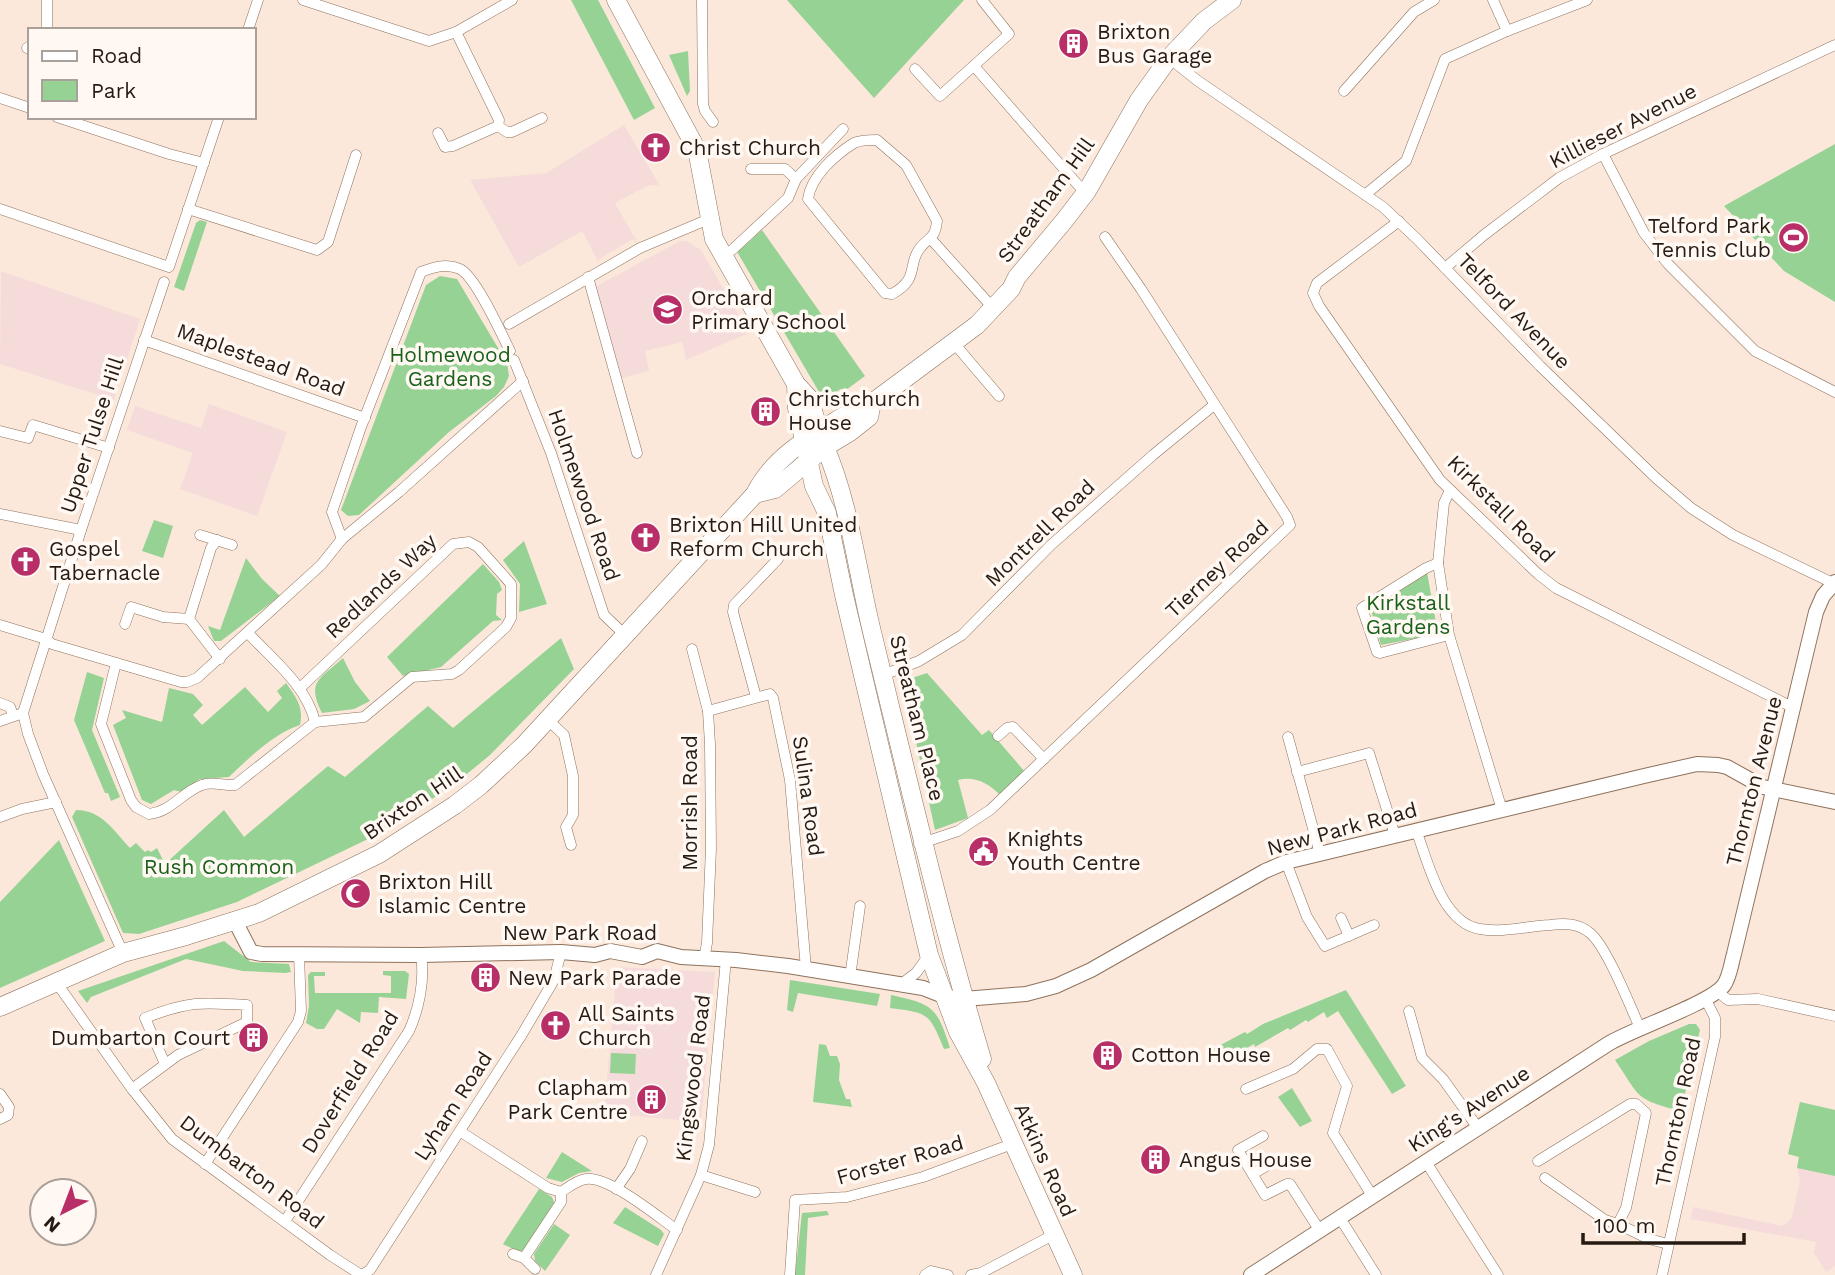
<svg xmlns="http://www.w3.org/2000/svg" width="1835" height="1275" font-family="'Work Sans',sans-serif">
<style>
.education{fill:#f6dbdb}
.green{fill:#97d295}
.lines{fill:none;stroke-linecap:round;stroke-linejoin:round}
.street-casing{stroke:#8e725c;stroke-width:11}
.secondary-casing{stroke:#8e725c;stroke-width:16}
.highway-casing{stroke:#8e725c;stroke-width:19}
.street{stroke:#fff;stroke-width:10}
.secondary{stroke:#fff;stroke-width:14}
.highway{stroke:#fff;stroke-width:18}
.labels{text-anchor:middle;stroke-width:7;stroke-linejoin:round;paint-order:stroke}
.poi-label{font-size:21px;fill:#261b12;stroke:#fff8f3;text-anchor:start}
.street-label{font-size:21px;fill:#261b12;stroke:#fff8f3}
.park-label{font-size:21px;fill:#19611b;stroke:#fff8f3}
</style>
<rect width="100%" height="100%" fill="#fbe8da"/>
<g class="education">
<path d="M624 125 660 186 649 185 615 203 640 247 633 239 599 259V263L582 231 519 267 470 180 546 173Z"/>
<path d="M680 241H686L701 250 749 333 686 360 682 342 645 351 649 371 621 378 595 287Z"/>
<path d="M1 271 140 319 114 400 0 364Z"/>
<path d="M209 404 287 432 257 516 180 489 193 453 127 430 135 406 201 428Z"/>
<path d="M617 967 715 972 701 1122 604 1113Z"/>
<path d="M1800 1102 1835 1110V1266L1826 1272 1814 1253 1816 1242 1691 1219 1693 1207 1782 1226 1787 1223 1792 1217 1800 1181 1797 1168 1799 1157 1788 1154Z"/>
</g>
<g class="green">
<path d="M571 0H598L655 108 634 120Z"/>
<path d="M787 0H964L874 98Z"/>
<path d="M688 51 690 91 687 96 669 55Z"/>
<path d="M1835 144V302L1784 271 1724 206Z"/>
<path d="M200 220 207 222 184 291 174 287 196 223Z"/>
<path d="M762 230 865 376 846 390 841 389 836 392 838 396 835 398 822 397 736 250 739 247 741 249Z"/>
<path d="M440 276 457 279 507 363 509 376 504 387 496 396 449 432 359 515 348 516 341 510 426 285Z"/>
<path d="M154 520 173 526 163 558 142 551Z"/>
<path d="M524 541 547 604 519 612 520 584 503 560Z"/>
<path d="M246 558 262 579 280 596 221 641H214L208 626 220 630Z"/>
<path d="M483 564 499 582 502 590 497 594 496 615 502 620 493 621 441 667 403 676 387 657Z"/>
<path d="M1427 572 1438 634 1381 645 1371 610Z"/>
<path d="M561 638 574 669 490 755 451 787 368 839 237 902 139 934 123 933 72 817 76 810C102 810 114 831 130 848L136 843 145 852 148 850 151 852 157 848 165 864 224 810 244 837 328 766 345 777 428 706 453 728Z"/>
<path d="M343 658 355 682 370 701 354 709 322 713C306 681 320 679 343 658Z"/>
<path d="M87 672 104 678 92 730 120 797 111 801 108 793H105L74 720Z"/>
<path d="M927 673 982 735 989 730 1025 772 1000 795C988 783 975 776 958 780L968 818 935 830 903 681Z"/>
<path d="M286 683C296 697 304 707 300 725 273 734 249 758 229 777L200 779 181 792 174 790 151 804 142 800 113 725 126 718 122 710 162 722 169 688 193 694 203 705 193 715 202 725 245 687 268 712 282 698 277 691Z"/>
<path d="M59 840 105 941 0 988V902Z"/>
<path d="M224 941 251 962 289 964 291 972 285 973 243 971 186 959 91 997 87 1003 78 991Z"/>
<path d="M383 971H405L409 974 406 999 379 997 378 1013 361 1012 360 1023 337 1009 324 1029H317L306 1023 309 1006 308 975 311 972H325V976H314L315 993H391V976L383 975Z"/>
<path d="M790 980 880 994 877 1006 798 993 793 1012 787 1010Z"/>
<path d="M1346 990 1406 1086 1392 1094 1338 1011 1327 1018 1324 1012 1308 1022 1306 1020 1290 1030 1288 1028 1255 1047 1254 1044 1220 1063 1211 1050 1245 1032 1247 1034 1263 1024Z"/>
<path d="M891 995C933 1004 937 1007 950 1048L944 1049C929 1013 929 1013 890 1008Z"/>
<path d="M1689 1024H1696L1700 1030 1681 1111C1634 1099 1641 1098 1615 1060L1649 1041Z"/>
<path d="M819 1044 826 1045 830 1056H837L840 1064 839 1080 846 1099H850L852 1107 813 1102Z"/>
<path d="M611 1053 636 1054 635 1074 610 1073Z"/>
<path d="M1292 1088 1312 1121 1300 1127 1278 1097Z"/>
<path d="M1800 1102 1835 1110V1176L1797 1168 1799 1157 1788 1154Z"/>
<path d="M562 1152 592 1171 579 1173 562 1182 546 1178Z"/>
<path d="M539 1189 552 1197 555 1204 526 1249 519 1252 503 1244Z"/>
<path d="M625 1207 661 1230 664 1234 658 1246 613 1223Z"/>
<path d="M827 1211 829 1215 808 1218 805 1275H795L802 1213Z"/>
<path d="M554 1224 570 1235 545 1271 535 1261 534 1254Z"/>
</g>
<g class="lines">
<defs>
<g id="street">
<path d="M47 0V30"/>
<path d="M303 0 429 41 456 32 512 0"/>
<path d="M702 0 703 104 705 111 713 122"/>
<path d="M1493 0 1507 31"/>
<path d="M248 30 258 0"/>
<path d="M456 32 499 120 498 126"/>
<path d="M27 48 30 46"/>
<path d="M1169 58 1198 81 1383 207 1417 239 1540 366 1656 478 1691 508 1733 535 1835 584"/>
<path d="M974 66 1078 185 1087 191"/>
<path d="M915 69 940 96 1009 34 982 0"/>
<path d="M1344 91 1414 12 1434 0"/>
<path d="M0 98 30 108"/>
<path d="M57 117 169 154 204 163"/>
<path d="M498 126 507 132H512L542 118"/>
<path d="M438 133 445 147 453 146 498 126"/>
<path d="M877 140 906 165 937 221C935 239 930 236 920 248 907 264 920 279 892 294L885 293 808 199C811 176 835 155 854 143 860 140 870 140 877 140Z"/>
<path d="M1603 154 1644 233 1668 264 1755 351 1835 392"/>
<path d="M751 169H785L796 179"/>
<path d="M1366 194 1406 161 1445 59 1507 31 1587 0"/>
<path d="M0 209 169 267 219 117"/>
<path d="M188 209 317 250 328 242 356 155"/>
<path d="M1399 221 1317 283 1313 293 1319 306 1440 480 1538 574 1556 588 1794 708"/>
<path d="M931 239 993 308"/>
<path d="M723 255 732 250 788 198 796 179 843 129"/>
<path d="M1445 268 1484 235 1559 178 1603 154 1835 45"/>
<path d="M588 277 637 453"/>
<path d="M509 324 640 248 709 219"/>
<path d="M144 340 365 418"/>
<path d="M953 342 999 396"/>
<path d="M514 360 551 453 604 615 626 636"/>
<path d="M0 431 28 438 33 425 109 448"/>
<path d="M0 514 81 530"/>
<path d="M200 535 232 545"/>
<path d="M342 539 332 512 361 427 421 272C434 267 446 263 460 269 476 277 501 333 510 351"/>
<path d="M217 540 211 548 189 619 220 659"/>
<path d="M1438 563 1444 503 1450 490"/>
<path d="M125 624 131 607 163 617 189 619"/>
<path d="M0 625 46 639 52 644 181 682H187L197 678 321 565 342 539 399 492 523 381"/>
<path d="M248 633C272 659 307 686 315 722"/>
<path d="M1449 635 1438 563 1426 568 1362 608 1377 652 1380 653 1449 635 1502 810"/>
<path d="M692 649 708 711 710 744 711 848 707 943 704 959"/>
<path d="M116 663 101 724 131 800 136 807 149 814C171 812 182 792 202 785 212 781 224 786 235 785L315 722"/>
<path d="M883 675 919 661 962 635 1051 545 1153 455 1214 405"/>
<path d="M300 688 453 544 469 542 478 547 511 584V618L506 627 459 670 452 674 412 677 364 717 315 722"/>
<path d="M756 697 733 612 734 605 778 559"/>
<path d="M0 703 10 707 13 715"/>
<path d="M708 711 770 694 773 698 790 780 806 969"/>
<path d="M548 720 564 735 573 776V815L566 827 571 845"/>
<path d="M0 721 23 713"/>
<path d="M998 736 1007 728 1013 727 1044 759"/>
<path d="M1288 737 1320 854"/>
<path d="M1297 772 1369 753 1395 835"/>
<path d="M0 817 22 809 56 802"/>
<path d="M1416 830C1428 861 1441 923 1480 929 1502 933 1528 926 1550 925 1564 923 1578 923 1590 933 1607 947 1630 1006 1640 1028"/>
<path d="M919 844 958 831 990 810 1290 525 1287 517 1141 289 1105 237"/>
<path d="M1286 862 1307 917 1325 946 1374 925"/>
<path d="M1341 918 1349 936"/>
<path d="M123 953 43 774 28 734 23 713 81 530 164 282"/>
<path d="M850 977 860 906"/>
<path d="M56 982 132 1089 172 1139 330 1255 361 1275 370 1270 521 1036 554 980 561 952"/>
<path d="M900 985 916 973 929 955"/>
<path d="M1718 992 1728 1000 1758 999 1835 1016"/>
<path d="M1409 1011 1422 1058 1443 1079 1478 1128"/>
<path d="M132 1089 178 1055 247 1022V1005C202 1002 188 1001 145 1018L165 1064"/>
<path d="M1246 1089 1293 1069 1317 1049H1327L1347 1086 1333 1133 1373 1197"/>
<path d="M0 1094 9 1107 8 1115 0 1119"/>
<path d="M461 1132 548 1188 561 1192C569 1187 577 1180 586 1179 609 1176 658 1217 677 1230"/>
<path d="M1263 1136 1238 1150 1265 1195 1287 1184H1290L1320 1231"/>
<path d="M1538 1161 1630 1104H1636L1646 1113 1626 1208 1618 1224 1605 1220 1545 1178"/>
<path d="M1426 1162 1498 1275"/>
<path d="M205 1164 298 1022 301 1011 299 954"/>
<path d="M1253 1174 1276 1160"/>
<path d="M701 1175 755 1192"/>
<path d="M616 1189 630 1169 642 1141"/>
<path d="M1340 1218 1376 1275"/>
<path d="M285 1221 409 1031C419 1009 425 980 421 955"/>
<path d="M1618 1224 1649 1239 1668 1244"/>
<path d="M513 1254 524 1258 535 1269"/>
<path d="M524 1258 561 1202V1192"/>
<path d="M656 1275 701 1175 709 1145 726 959"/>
<path d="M790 1275 795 1200 847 1197 923 1177 1012 1144"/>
<path d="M925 1275 931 1271 948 1275"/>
<path d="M971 1275 981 1273 1053 1235"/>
<path d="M1662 1275 1715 1037V1018L1706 1000"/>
</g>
<g id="secondary">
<path d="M235 921 251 952 262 954 421 955 561 952 595 955 610 951 642 957 657 951 681 957 736 960 788 966 923 988 946 997 964 999 1026 994 1056 986 1091 970 1265 871 1286 862 1644 776 1697 764 1718 765 1727 767 1763 787 1835 802"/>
<path d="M1251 1275 1608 1044C1632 1029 1711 1003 1724 985 1730 976 1731 964 1734 954L1816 612 1823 596 1835 582"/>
</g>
<g id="highway">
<path d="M616 0 697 150 714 239 796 384 809 398 822 440"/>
<path d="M796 384 797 408 814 486 827 513 844 595 929 955 958 1032 986 1083 1073 1275"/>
<path d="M825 447C850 505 857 571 872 632 907 775 940 919 982 1059"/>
<path d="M755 494 775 489 825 447 850 432 869 417 872 403"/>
<path d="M0 1007 123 953 186 936 259 913 379 854 455 805 481 785 524 745 755 494C772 459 806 439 839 419 851 412 858 405 872 403L977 325 1011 289 1017 277 1064 221 1087 191 1139 100 1169 58 1204 21 1232 0"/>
</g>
</defs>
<use href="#street" class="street-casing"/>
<use href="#secondary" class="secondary-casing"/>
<use href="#highway" class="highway-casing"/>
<use href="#street" class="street"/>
<use href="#secondary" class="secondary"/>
<use href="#highway" class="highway"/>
</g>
<defs>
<symbol id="building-disc" viewBox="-11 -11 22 22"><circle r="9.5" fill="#b82e67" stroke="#fff8f3"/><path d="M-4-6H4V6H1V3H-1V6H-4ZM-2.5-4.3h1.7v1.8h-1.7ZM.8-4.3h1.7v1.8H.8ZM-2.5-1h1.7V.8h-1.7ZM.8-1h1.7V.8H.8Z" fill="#fff"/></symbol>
<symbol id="church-disc" viewBox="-11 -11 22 22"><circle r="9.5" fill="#b82e67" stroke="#fff8f3"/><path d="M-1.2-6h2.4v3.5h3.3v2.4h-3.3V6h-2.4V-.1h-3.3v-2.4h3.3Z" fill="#fff"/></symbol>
<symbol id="stadium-disc" viewBox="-11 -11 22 22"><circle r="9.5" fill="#b82e67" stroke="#fff8f3"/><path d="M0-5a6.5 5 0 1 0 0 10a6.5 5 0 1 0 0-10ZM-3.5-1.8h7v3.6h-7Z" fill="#fff"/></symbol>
<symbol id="school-disc" viewBox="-11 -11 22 22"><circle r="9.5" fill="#b82e67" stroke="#fff8f3"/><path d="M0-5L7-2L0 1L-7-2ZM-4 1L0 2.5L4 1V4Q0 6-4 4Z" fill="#fff"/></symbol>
<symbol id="civic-disc" viewBox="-11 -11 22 22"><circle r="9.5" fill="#b82e67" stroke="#fff8f3"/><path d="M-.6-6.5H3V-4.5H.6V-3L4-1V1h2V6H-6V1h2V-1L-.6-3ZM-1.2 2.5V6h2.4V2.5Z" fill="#fff"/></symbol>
<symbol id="mosque-disc" viewBox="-11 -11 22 22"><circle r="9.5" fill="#b82e67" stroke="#fff8f3"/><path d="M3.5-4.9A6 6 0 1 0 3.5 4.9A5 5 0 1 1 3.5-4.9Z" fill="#fff"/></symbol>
</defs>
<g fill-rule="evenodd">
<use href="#building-disc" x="1056" y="26" width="35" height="35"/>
<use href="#church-disc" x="638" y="130" width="35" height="35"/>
<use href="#stadium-disc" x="1776" y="220" width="35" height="35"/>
<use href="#school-disc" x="650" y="292" width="35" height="35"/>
<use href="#building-disc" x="748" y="394" width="35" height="35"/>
<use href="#church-disc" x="628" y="520" width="35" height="35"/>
<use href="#church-disc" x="8" y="544" width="35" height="35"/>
<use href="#civic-disc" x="966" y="834" width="35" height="35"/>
<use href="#mosque-disc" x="338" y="876" width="35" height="35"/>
<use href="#building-disc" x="468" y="960" width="35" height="35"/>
<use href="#church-disc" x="538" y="1008" width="35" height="35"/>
<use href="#building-disc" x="236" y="1020" width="35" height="35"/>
<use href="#building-disc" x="1090" y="1038" width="35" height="35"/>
<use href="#building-disc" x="634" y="1082" width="35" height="35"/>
<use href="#building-disc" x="1138" y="1142" width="35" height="35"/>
</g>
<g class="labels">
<g class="poi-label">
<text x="1097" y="39">Brixton<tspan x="1097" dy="24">Bus Garage</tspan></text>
<text x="679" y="155">Christ Church</text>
<text x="1771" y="233" text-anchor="end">Telford Park<tspan x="1771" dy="24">Tennis Club</tspan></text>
<text x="691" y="305">Orchard<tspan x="691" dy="24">Primary School</tspan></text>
<text x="788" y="406">Christchurch<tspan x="788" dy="24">House</tspan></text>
<text x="669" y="532">Brixton Hill United<tspan x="669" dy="24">Reform Church</tspan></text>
<text x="49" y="556">Gospel<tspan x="49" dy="24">Tabernacle</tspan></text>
<text x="1007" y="846">Knights<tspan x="1007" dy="24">Youth Centre</tspan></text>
<text x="378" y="889">Brixton Hill<tspan x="378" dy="24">Islamic Centre</tspan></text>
<text x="508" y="985">New Park Parade</text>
<text x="578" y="1021">All Saints<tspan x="578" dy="24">Church</tspan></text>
<text x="230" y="1045" text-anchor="end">Dumbarton Court</text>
<text x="1131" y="1062">Cotton House</text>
<text x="628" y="1095" text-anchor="end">Clapham<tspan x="628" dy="24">Park Centre</tspan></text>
<text x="1179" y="1167">Angus House</text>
</g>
<g class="street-label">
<text transform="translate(1623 126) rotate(-27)" y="7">Killieser Avenue</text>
<text transform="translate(1046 200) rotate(-54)" y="7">Streatham Hill</text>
<text transform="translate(1514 311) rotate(46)" y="7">Telford Avenue</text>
<text transform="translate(261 360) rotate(20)" y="7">Maplestead Road</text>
<text transform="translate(92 435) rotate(-72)" y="7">Upper Tulse Hill</text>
<text transform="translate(584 495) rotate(71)" y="7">Holmewood Road</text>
<text transform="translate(1501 509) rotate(45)" y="7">Kirkstall Road</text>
<text transform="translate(1040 533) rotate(-44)" y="7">Montrell Road</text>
<text transform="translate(1217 569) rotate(-43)" y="7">Tierney Road</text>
<text transform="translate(381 586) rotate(-43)" y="7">Redlands Way</text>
<text transform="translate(917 718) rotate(76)" y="7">Streatham Place</text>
<text transform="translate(1754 781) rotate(-76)" y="7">Thornton Avenue</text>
<text transform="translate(808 796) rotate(82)" y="7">Sulina Road</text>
<text transform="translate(413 803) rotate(-34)" y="7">Brixton Hill</text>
<text transform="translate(690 803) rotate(-90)" y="7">Morrish Road</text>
<text transform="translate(1342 829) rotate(-15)" y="7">New Park Road</text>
<text x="580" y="940">New Park Road</text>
<text transform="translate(693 1078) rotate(-83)" y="7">Kingswood Road</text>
<text transform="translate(350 1082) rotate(-58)" y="7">Doverfield Road</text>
<text transform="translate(453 1106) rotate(-57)" y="7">Lyham Road</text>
<text transform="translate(1469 1109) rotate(-33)" y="7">King's Avenue</text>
<text transform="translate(1678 1112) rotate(-78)" y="7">Thornton Road</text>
<text transform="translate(900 1160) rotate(-16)" y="7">Forster Road</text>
<text transform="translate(1045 1160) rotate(66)" y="7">Atkins Road</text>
<text transform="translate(252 1172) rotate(37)" y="7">Dumbarton Road</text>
</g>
<g class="park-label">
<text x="450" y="362">Holmewood<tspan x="450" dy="24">Gardens</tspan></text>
<text x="1408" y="610">Kirkstall<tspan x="1408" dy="24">Gardens</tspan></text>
<text x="219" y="874">Rush Common</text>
</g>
</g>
<rect x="28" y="28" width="228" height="91" fill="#fff8f3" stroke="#a8a099" stroke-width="2"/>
<rect x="42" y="51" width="35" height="10" fill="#ffffff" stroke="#a8a099" stroke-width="2"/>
<text x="91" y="63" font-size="21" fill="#261b12">Road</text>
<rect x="42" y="80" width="35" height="21" fill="#97d295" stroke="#a8a099" stroke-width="2"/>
<text x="91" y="98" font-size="21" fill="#261b12">Park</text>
<g transform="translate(63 1212) rotate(222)"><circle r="33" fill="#fff8f3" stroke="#a8a099" stroke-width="2"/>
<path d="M0-5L12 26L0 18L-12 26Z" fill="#b82e67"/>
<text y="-10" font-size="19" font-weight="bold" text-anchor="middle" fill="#261b12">N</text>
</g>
<path d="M1583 1233v10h161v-10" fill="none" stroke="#261b12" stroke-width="3.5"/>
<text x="1594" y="1233" font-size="21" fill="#261b12" stroke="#fff8f3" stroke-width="5" paint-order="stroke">100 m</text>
</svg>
